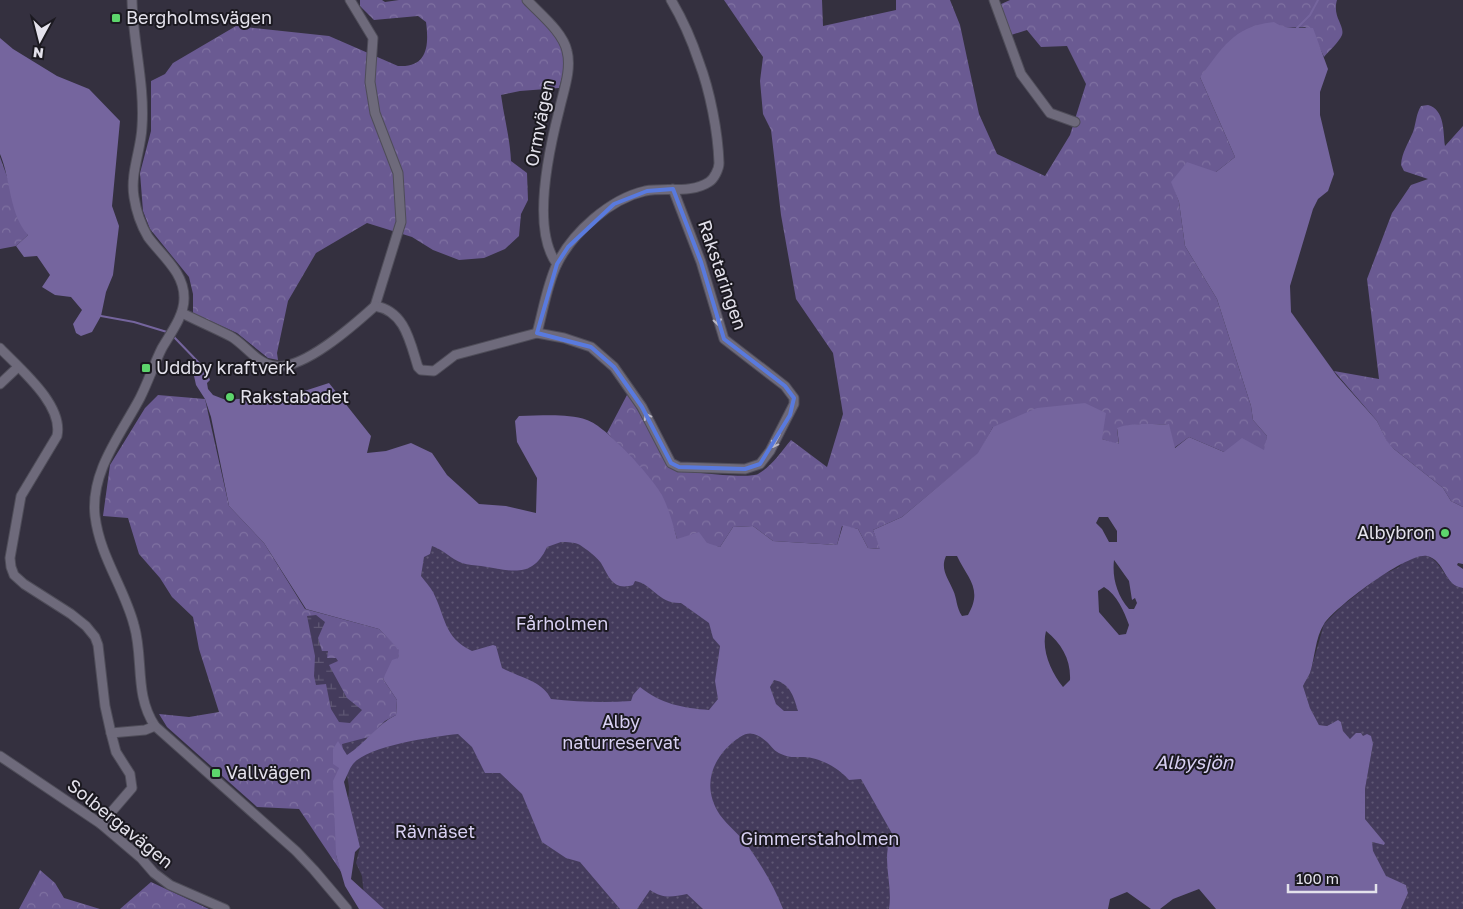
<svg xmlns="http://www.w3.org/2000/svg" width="1463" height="909" font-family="'Golos Text',sans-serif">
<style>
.forest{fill:url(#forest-crowns)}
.wetland{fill:url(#wetland-marsh)}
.park{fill:url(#park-dots)}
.water{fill:#75659e;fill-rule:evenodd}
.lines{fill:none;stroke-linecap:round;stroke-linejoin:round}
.stream{stroke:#75659e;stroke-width:2}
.minor-casing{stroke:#4f4d59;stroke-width:11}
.minor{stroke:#6e6a7b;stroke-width:9}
.oneway{stroke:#bbb8c4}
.marked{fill:none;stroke:#597ade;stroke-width:4;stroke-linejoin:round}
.poi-dot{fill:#5dd56c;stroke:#1b1920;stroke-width:2}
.labels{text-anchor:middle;stroke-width:4;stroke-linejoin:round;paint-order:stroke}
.poi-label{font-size:18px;fill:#e4e2ec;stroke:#1b1920;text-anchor:start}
.street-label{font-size:18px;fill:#e4e2ec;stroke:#1b1920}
.park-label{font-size:18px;fill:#d8d0f2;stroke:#1b1920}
.water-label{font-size:19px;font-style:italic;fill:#d7cff1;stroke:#1b1920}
</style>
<defs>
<pattern id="forest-crowns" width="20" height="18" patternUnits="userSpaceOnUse" patternTransform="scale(1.25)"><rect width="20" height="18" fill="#6a5a92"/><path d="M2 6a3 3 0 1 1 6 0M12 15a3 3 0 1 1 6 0" fill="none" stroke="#7f71a1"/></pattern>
<pattern id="wetland-marsh" width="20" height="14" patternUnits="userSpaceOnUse" patternTransform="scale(1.25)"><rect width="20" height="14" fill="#443b5c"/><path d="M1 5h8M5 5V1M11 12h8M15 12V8" fill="none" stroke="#5f5774"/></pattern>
<pattern id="park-dots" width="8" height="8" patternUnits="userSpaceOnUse" patternTransform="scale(1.25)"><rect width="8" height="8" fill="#443b5c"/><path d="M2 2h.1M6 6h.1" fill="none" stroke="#5f5774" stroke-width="1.8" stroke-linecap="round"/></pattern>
</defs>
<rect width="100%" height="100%" fill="#34303f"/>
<g class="forest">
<path d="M360 0H382L385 2 399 0H522L563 44 567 60 559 88 520 91 501 95C504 117 510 138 511 161L527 173 528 200 521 214 519 236 505 249 484 258 459 260 433 250 412 237 367 223 316 253 288 301 277 353 278 360 268 358 237 333 193 313V294L189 277 150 229 143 211 140 173 151 131V81L165 74 173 63 236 26 329 36 398 66C428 68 429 45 426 22L418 16 374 20 360 6Z"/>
<path d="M724 0H822L823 26 896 10V0H950L960 25 979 114 997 154 1045 176 1070 135 1086 84 1067 46 1041 47 1027 30 1011 35 999 5 1010 0H1337C1332 17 1345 25 1342 35 1339 42 1329 51 1324 57L1313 33 1305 27 1283 28 1200 77 1235 157 1216 172 1172 182 1179 202 1185 246 1217 299 1251 406 1253 420 1267 436 1265 454 1224 452 1189 437 1174 448 1168 424C1151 425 1133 422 1117 429L1119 445 1102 439 993 427 979 453 902 517 873 530 881 549 868 548 858 529 842 526 837 545 773 541 753 526 733 527 720 547 677 539C667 501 635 460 607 433L628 393 670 468C682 472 749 479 758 474 772 466 781 452 791 440L827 467 843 414 833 353 796 299 781 215 771 130 763 114 760 81 763 57Z"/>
<path d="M1428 105C1445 110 1443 131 1445 146L1463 126V507L1451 501 1443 488 1394 449 1387 442 1377 421 1334 371 1379 379 1367 279 1392 213 1411 185 1428 179 1404 171 1401 165C1402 152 1408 144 1413 132 1416 123 1416 114 1421 106Z"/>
<path d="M0 157 28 235 16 246 0 249Z"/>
<path d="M158 395 205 399 229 506 264 543 305 609 379 629 400 650 398 658 383 679 397 700 396 715 385 721 339 768 336 855 342 873 299 809 257 807 167 727 159 714 189 717 219 712 199 649 193 617 172 597 160 578 139 554 128 518 103 516 110 465 145 408Z"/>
<path d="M40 870 55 883 64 898 100 909H19Z"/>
<path d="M151 882 209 909H120Z"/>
</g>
<path class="wetland" d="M316 615 325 622 318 638 322 651H328L327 658H336L338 661 329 665 347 698 362 710 350 723 339 722 331 709 326 684 316 685 314 676 315 656 307 616Z"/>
<g class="park">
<path d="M338 510 608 533 1062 909H369L365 906 362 876 356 863 360 847 348 805 349 787 342 744 437 719Z"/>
<path d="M1424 555C1443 559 1444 585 1463 588V909H1401L1408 893 1406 885C1400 882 1392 880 1387 877 1379 872 1370 851 1372 842L1384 845 1385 843 1365 819V789L1373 744 1363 736 1350 739 1343 731 1341 722H1334L1327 726 1319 725 1310 708 1303 686 1310 673 1324 624 1342 606 1380 576 1399 567 1404 561Z"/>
</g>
<g class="water">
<path d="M1274 22C1288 31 1297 27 1313 28L1328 69 1320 92V115L1334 174 1328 191 1318 199 1313 209 1290 286 1291 312 1337 376 1377 421 1387 441 1394 449 1443 488 1451 501 1463 507V564L1458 563 1457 565 1463 569V588C1444 586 1445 560 1427 556 1408 552 1335 607 1324 624 1315 638 1315 658 1310 673 1308 677 1305 682 1303 686L1310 708 1319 725 1327 726 1338 720 1341 722 1343 731 1350 739 1356 733H1361L1363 736 1367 734 1371 736 1373 744 1365 789V819L1385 843 1384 845 1372 842 1373 851 1386 876 1406 885 1408 893 1401 909H1216L1199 889 1173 899 1160 909H1151L1127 892 1110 899 1108 909H889C893 885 882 862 890 840L894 843V837L861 779 849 780C840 769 818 756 802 757 794 757 789 758 781 754 775 752 771 746 767 742 758 734 750 730 740 737 713 755 700 785 720 815 728 826 740 835 748 846 762 866 774 886 783 909H703L687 894C672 897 663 899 650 890L637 909H620L580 862 566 858 542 842 522 794 500 773H485L472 747 458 734C433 737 369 745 353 764 349 769 347 776 344 782L360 847 355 852 351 879 384 909H359L345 886 336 855 333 781 339 768 333 764V749L338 741 347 755C366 743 376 725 396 715L397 700 383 679 392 660 398 658 399 650 379 629 306 609 264 543 229 506 211 417 205 399 196 385 194 376 201 371 198 366 204 363 210 380 207 383 208 389 213 395 226 400 295 394 329 383 371 436 367 453 386 451 411 443 432 453 447 475 479 504 506 506 536 513 537 478 517 442 515 421 519 416C541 416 566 413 587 420 606 426 653 478 662 495 669 509 673 524 677 539L699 532 707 543 720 547 733 527 753 526 773 541 837 545 843 525 858 529 868 548 880 549 873 530 902 517 978 453 993 427 1037 408 1085 403 1106 413 1102 439 1119 444 1117 428C1133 422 1151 425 1169 424L1175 448 1189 437 1224 452 1242 438 1264 450 1267 436 1253 420 1251 406 1217 299 1185 246 1179 202 1171 182 1187 162 1216 172 1235 157 1200 77C1223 48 1233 26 1274 22ZM1108 517 1117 531V542H1109L1102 529 1096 523 1099 517ZM561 542C567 542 575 542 580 545 586 549 597 557 601 563 609 577 613 591 633 585L635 581C653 584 658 604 681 603L709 623 713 638 720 646 715 681 718 699 709 710C683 708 661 704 640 687L633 695 631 701C605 703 578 702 551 699 543 681 519 677 502 668L496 646 493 645 472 651C443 637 446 617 433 592 430 587 425 581 421 576L424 557 430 554 432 546C444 550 451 559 462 563 468 565 475 565 481 566 510 570 532 580 547 547ZM946 556H957C968 579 983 589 968 615L962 616C956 607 957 598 953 590 948 578 940 569 946 556ZM1114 560 1129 581 1132 600 1135 598 1137 603 1134 609H1129C1117 595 1112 578 1114 560ZM1104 587C1117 595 1124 611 1129 625L1126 634 1119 635 1099 612 1098 591ZM1046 631C1062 644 1071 660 1070 680L1063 687C1051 672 1041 650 1046 631ZM774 680C790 683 794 697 798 711H784L776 704 770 687Z"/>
<path d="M0 38 13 49 57 76 89 89 120 121 112 206 119 226 113 275 106 292 101 316 92 332 81 336 76 333 73 324 82 310 71 297 55 295 42 287 50 275 37 256 24 257 16 246 28 235C9 214 11 180 0 154Z"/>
</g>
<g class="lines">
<g class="stream">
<path d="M1296 29 1310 15 1318 0"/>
<path d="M101 316 134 322 167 332"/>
<path d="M173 336 201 365"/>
</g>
<defs>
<g id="minor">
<path d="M132 0C133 43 145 84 142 127 141 150 130 173 134 197 136 210 141 225 148 237 162 256 185 273 184 299 184 316 170 334 162 348 154 364 148 382 140 398 121 434 90 472 95 516 100 557 124 587 134 625 144 659 134 695 155 726L296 851 314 870 347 909"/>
<path d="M350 0 373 38 370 82 375 113 398 173 401 222 375 306"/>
<path d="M527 0C540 14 563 32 567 51 572 70 563 92 559 111 549 150 531 230 557 264"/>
<path d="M994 0 1021 74 1050 113 1075 122"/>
<path d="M375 306C405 311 410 342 418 367L421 370 434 371 455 355 537 333 564 338 591 347 614 367 642 407 671 463 679 467 745 469 760 464 770 451 794 404V398L785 386 724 339 701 262 673 189"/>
<path d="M182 313C198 321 214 328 230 336 245 344 257 364 274 366 303 371 355 324 375 306"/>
<path d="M537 333C543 311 547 285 557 264 573 232 610 199 645 191 665 187 691 194 709 182 714 179 719 169 719 163 718 132 710 91 699 62 692 41 683 20 671 0"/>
<path d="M0 348C20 369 64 405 57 436L21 496 10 558 11 567 14 575 24 584 71 614 86 626 95 637 98 645 105 706 111 733 116 752 130 774 132 788 101 824"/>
<path d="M0 384 18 367"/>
<path d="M111 733 145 730 155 726"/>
<path d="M0 756 101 824 141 858 154 873 170 885 225 909"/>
</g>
</defs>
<use href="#minor" class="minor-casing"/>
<use href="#minor" class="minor"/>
</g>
<defs><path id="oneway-shaft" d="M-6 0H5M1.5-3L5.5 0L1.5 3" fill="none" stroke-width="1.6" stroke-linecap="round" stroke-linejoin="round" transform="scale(1.25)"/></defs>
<g class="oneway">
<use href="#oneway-shaft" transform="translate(717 318) rotate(81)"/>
<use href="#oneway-shaft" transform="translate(649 420) rotate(-118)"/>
<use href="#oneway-shaft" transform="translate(776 441) rotate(119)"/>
</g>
<path class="marked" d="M673 189 701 262 724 339 785 386 794 398 790 415 760 464 745 469 679 467 671 463 642 407 614 367 591 347 537 333 557 264 568 247 614 204 647 191Z"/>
<g class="poi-dot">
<rect x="111" y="13" width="10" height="10" rx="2.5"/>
<rect x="141" y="363" width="10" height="10" rx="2.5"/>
<circle cx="230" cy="397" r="5"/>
<circle cx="1445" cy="533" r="5"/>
<rect x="211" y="768" width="10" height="10" rx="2.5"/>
</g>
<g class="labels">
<g class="poi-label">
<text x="126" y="24">Bergholmsvägen</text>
<text x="156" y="374">Uddby kraftverk</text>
<text x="240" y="403">Rakstabadet</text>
<text x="1435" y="539" text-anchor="end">Albybron</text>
<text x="226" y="779">Vallvägen</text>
</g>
<g class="street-label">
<text transform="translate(540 123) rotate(-79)" y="6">Ormvägen</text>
<text transform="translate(722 275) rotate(71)" y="6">Rakstaringen</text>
<text transform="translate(120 824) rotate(39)" y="6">Solbergavägen</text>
</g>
<g class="park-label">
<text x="562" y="630">Fårholmen</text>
<text x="621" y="728">Alby<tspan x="621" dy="21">naturreservat</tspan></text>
<text x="435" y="838">Rävnäset</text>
<text x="820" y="845">Gimmerstaholmen</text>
</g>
<g class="water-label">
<text x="1194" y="769">Albysjön</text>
</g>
</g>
<g transform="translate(40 40) rotate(187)" stroke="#1b1920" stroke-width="4" paint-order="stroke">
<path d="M0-4L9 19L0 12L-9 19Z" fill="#e4e2ec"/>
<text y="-8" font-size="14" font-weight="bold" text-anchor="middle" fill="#e4e2ec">N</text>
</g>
<path d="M1288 884v8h88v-8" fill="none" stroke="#e4e2ec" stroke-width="2.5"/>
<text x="1296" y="884" font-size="15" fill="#e4e2ec" stroke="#1b1920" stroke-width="4" paint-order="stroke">100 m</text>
</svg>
